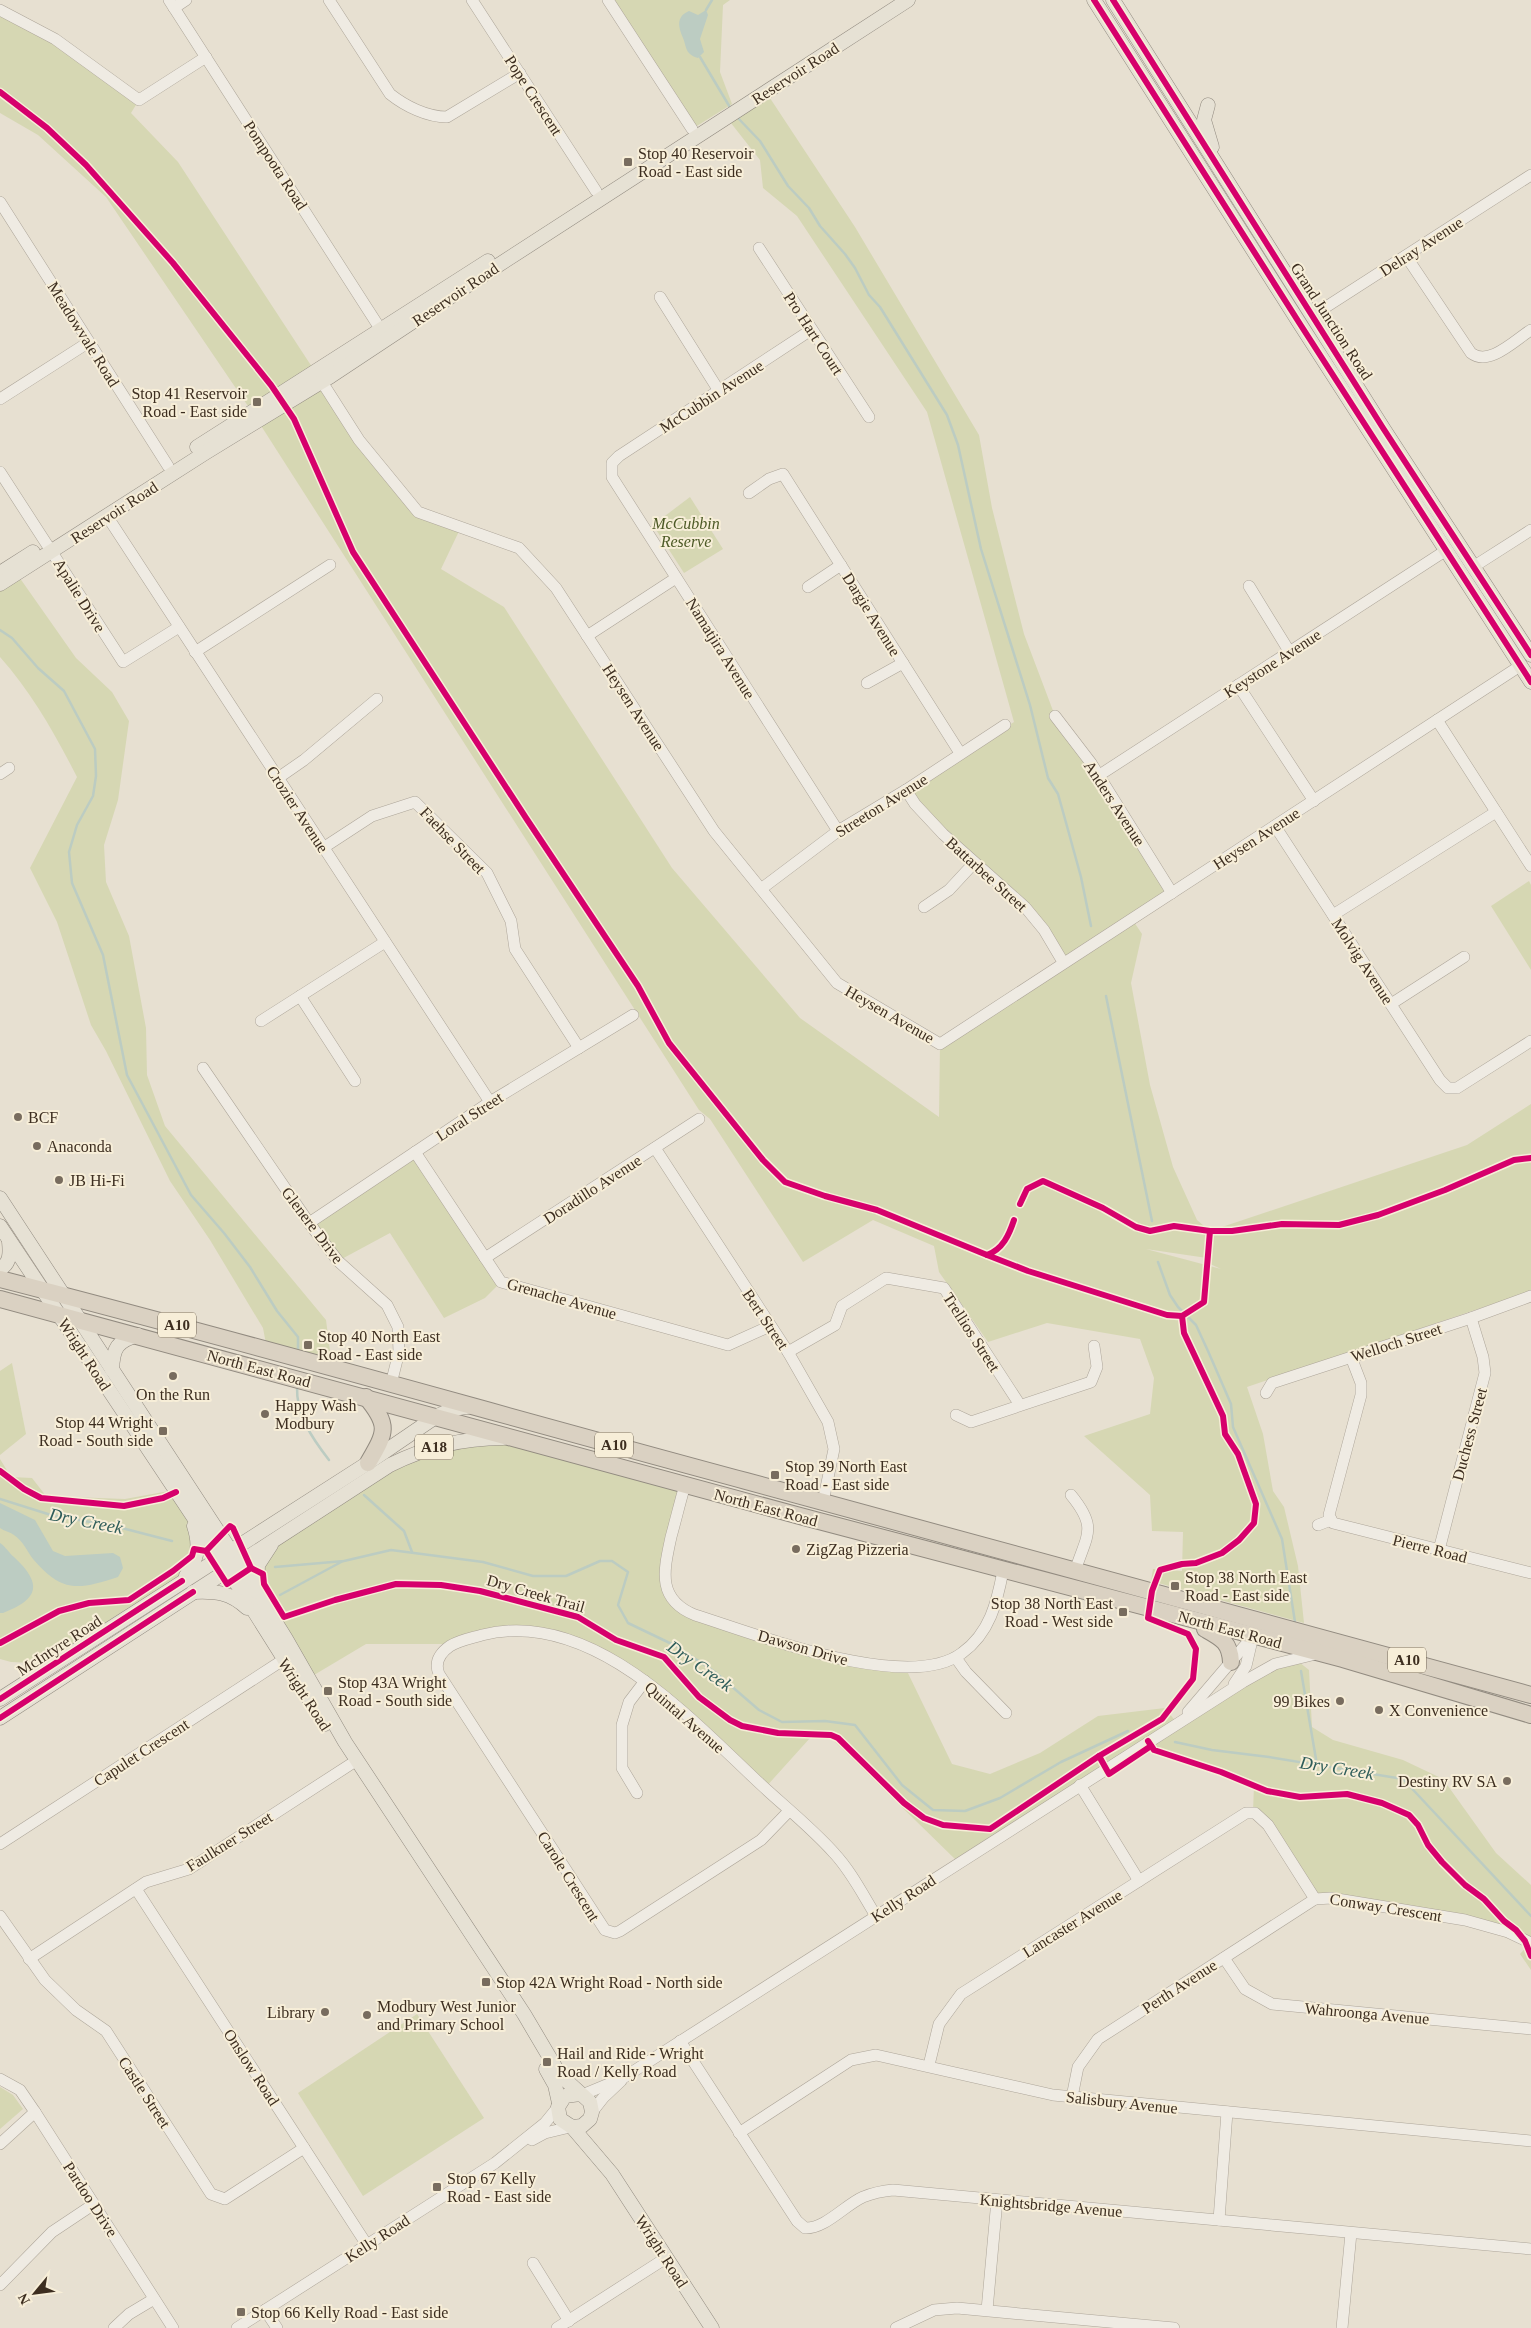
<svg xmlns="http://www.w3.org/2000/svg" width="1531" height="2328" font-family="Georgia,serif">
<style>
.green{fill:#d6d7b3;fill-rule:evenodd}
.water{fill:#bcccc2}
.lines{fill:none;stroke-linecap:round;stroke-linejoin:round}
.stream{stroke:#bcccc2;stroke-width:2.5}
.minor-casing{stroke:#ada599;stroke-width:12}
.major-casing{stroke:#928b80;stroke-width:15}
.highway-casing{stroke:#928b80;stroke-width:18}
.minor{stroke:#efebe3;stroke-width:11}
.major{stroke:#e6e1d4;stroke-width:14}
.highway{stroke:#dad1c2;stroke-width:16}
.cycleway-casing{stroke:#f7eed8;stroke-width:9}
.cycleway{stroke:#d6006c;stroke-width:6}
.poi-dot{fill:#786c5e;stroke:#f7eed8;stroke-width:2}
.labels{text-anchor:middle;stroke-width:4;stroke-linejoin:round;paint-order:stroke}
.shield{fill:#f7eed8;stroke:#756857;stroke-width:1}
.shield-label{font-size:15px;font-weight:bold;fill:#3d2e20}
.street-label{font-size:16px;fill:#3d2e20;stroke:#f7eed8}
.poi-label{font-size:16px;fill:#3d2e20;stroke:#f7eed8;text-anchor:start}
.park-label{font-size:16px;font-style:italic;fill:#4d5a26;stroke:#f7eed8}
.water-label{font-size:18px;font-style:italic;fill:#2f5d5a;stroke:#f7eed8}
</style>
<rect width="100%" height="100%" fill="#e7e0d1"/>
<g class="green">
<path d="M608 0H730L723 5 720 72 732 104 692 129Z"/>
<path d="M0 15 55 39 139 100 131 113 178 162 314 370 250 409 106 197 38 135 0 113Z"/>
<path d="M766 92 855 227 979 435 992 508 1024 634 1055 716 1172 893 1132 919 1142 934 1131 983 1150 1085 1173 1167 1197 1220 1210 1231 1467 1145 1531 1104V1291L1247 1387 1263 1434 1273 1491 1284 1507 1298 1566 1304 1623 1151 1581 1153 1569 1182 1571 1183 1532 1152 1531 1150 1495 1084 1436 1150 1414 1154 1378 1140 1339 1047 1323 988 1342 939 1272 934 1246 873 1220 803 1262 710 1119 699 1110 258 421 322 382 418 512 461 527 441 569 504 607 672 868 800 1018 939 1117 940 1044 1063 962 1025 907 906 790 1014 722 927 412 797 216 763 188 760 160 727 118ZM1146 1249 1207 1258 1208 1252V1263L1221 1269Z"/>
<path d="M690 497 723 549 684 573 653 525Z"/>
<path d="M17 574 76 658 112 692 129 721 118 800 104 845 106 882 129 936 146 1028 147 1075 165 1126 326 1320 332 1367 267 1349 263 1328 210 1240 170 1181 106 1051 91 1025 57 922 30 868 77 777C55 734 32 693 0 657V585Z"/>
<path d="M1529 881 1531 885V970L1491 906Z"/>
<path d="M415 1152 501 1282 485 1298 444 1318 390 1233 338 1261 309 1223Z"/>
<path d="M12 1363 26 1434 0 1455V1371Z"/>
<path d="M516 1438 685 1485 664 1575 681 1608 862 1664 905 1667 952 1764 990 1774 1040 1753 1098 1716 1165 1708 1177 1723 1294 1658 1309 1670 1312 1727 1333 1740 1403 1760 1443 1779 1496 1853 1531 1885V1970L1520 1954 1530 1943 1508 1932 1315 1899 1253 1812 1254 1785 1154 1751 1143 1745 958 1862 830 1737 810 1738 765 1788 639 1677 584 1647 521 1630 455 1644H366L309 1678 259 1596V1563L273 1541 418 1456Z"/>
<path d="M0 1459 11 1477 32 1478 46 1496 125 1499 169 1491 196 1533 182 1581 54 1664 11 1662 0 1659Z"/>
<path d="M417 2014 484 2118 363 2196 298 2093Z"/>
<path d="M0 2087 13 2095 23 2109 0 2129Z"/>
</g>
<g class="water">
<path d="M706 10 708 15 700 39 704 52 698 58C685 54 687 48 683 38 679 28 675 17 689 11L698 15Z"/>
<path d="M0 1503 35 1520 53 1551 65 1556 113 1553 120 1557 123 1568 118 1577C78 1590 62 1593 33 1559 27 1551 23 1541 14 1535 10 1532 4 1531 0 1528Z"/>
<path d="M0 1543C6 1547 9 1553 14 1557 43 1584 39 1599 3 1613H0Z"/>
</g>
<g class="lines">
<g class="stream">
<path d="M706 10 712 0"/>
<path d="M700 57 731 109"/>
<path d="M737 117 760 141 788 186 809 208 820 226 845 254 855 268 869 295 880 307 947 415 958 445 981 549 1030 705 1048 778 1058 794 1065 819 1081 877 1091 926"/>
<path d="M0 630 12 638 38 668 64 691 95 749 96 776 93 796 77 825 69 852 72 883 103 955 127 1075 191 1195 224 1233 250 1267 277 1311 298 1337V1353"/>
<path d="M1106 996 1152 1221"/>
<path d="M1158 1262 1170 1295 1178 1307 1196 1325 1208 1351 1231 1404 1233 1427 1282 1539 1295 1622"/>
<path d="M297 1386C296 1415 312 1438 329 1460"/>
<path d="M364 1495 404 1531 412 1552"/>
<path d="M0 1499 51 1515 118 1527 172 1541"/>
<path d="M275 1567 344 1561 391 1550 483 1562 533 1576H566L600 1561H612L628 1572 618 1605 628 1623 676 1646 715 1672 759 1710 782 1722 825 1721 855 1725 902 1785 933 1810 965 1811 1000 1798 1061 1762 1128 1731"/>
<path d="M280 1595 343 1561"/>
<path d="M1301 1671 1317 1765"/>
<path d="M1175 1742 1212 1750 1269 1757 1403 1779 1531 1916"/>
</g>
<defs>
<g id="minor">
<path d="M169 0 381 330"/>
<path d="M329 0 390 94C405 106 427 117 447 117L520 73"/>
<path d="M472 0 596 191"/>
<path d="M608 0 692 129"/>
<path d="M174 8 186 0"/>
<path d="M0 10 55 39 139 100 206 57"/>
<path d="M0 202 168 466"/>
<path d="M759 248 869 417"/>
<path d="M1406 256 1471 353C1489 367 1515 340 1531 330"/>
<path d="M660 297 719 391"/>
<path d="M1312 316 1531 175"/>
<path d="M811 330 619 456 612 463V477L838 831"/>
<path d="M322 382 359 440 418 512 519 548 556 588 714 831 837 983 940 1044 1520 666"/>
<path d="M0 399 89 342"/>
<path d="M0 472 123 662 179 627"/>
<path d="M749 493 769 479 783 474 960 753"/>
<path d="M107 516 490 1102"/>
<path d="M1473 567 1531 530"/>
<path d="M1249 586 1289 651"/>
<path d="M808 587 841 565"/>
<path d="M587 636 676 578"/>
<path d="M195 652 330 565"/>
<path d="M867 683 903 663"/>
<path d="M1238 685 1314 801"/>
<path d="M1055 716 1091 763 1172 893"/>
<path d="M1437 720 1531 866"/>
<path d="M0 774 9 768"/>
<path d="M1098 776 1445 551"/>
<path d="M278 778 304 760 377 699"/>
<path d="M906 790 915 804 943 834 1025 907 1044 930 1063 962"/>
<path d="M1275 826 1440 1080 1448 1088H1457L1531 1041"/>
<path d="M323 848 372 816 415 802 487 873 511 921 515 949 579 1048"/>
<path d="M761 889 838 831 906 790 1005 725"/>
<path d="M924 907 949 890 974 863"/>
<path d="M1333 915 1496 812"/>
<path d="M300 996 355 1081"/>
<path d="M1391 1004 1464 957"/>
<path d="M261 1021 385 942"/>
<path d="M203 1068 309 1223 338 1261 387 1305 398 1327 399 1352 391 1384"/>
<path d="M655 1148 788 1352 828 1422 834 1449 823 1502"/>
<path d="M415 1152 501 1282 728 1345 770 1326"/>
<path d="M309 1223 490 1102 633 1015"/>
<path d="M485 1258 699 1119"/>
<path d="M788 1352 835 1325 842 1306 886 1278 944 1288 1020 1405"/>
<path d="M1351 1357 1361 1383V1395L1329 1515 1333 1523 1531 1573"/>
<path d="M1266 1393 1272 1383 1471 1318 1531 1296"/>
<path d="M956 1415 971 1422 1091 1382 1097 1367 1094 1346"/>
<path d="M685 1485C680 1502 676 1519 671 1537 664 1570 656 1599 695 1615 756 1634 908 1694 962 1653 990 1633 997 1602 1003 1571"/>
<path d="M1071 1495C1098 1528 1087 1534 1075 1571"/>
<path d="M1318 1525 1331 1520"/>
<path d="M1439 1550 1485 1373 1483 1357 1471 1318"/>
<path d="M956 1658 966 1672 1006 1713"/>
<path d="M1234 1684 1246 1666 1253 1636"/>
<path d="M1188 1712 1253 1636"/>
<path d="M1080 1785 1139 1881"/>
<path d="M637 1793 622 1768V1725L629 1702 645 1681"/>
<path d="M789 1811 761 1840 620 1931 615 1933 605 1930 439 1674C434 1662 440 1653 450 1646 460 1640 472 1638 482 1635 588 1608 685 1713 754 1778 780 1803 810 1826 834 1853 851 1871 863 1895 876 1916"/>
<path d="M0 1844 283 1660"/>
<path d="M136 1889 367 2245"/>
<path d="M0 1916 45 1980 76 2010 106 2031 211 2194 225 2199 304 2148"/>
<path d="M1224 1958 1245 1989 1272 2004 1531 2029"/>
<path d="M29 1959 146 1882 189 1869 351 1764"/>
<path d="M680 2041 797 2221 805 2228C825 2229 845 2205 863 2197 873 2193 882 2191 893 2190L1531 2249"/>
<path d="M929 2065 939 2024 961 1994 1246 1813H1255L1268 1825 1315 1899 1331 1898 1465 1920 1508 1932 1531 1943"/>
<path d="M0 2079 20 2090 35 2112 173 2328"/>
<path d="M582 2095 623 2078 1243 1682 1275 1664 1316 1654"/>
<path d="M1072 2097 1078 2067 1098 2039 1315 1899"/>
<path d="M592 2112 603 2098 621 2081"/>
<path d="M739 2133 851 2060 876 2055 1053 2095 1531 2141"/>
<path d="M532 2140 545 2133 570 2127"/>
<path d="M0 2144 35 2112"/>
<path d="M1219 2220 1227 2112"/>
<path d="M533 2263 569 2321"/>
<path d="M0 2285 52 2232 94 2204"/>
<path d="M265 2310 277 2328"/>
<path d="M987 2310 997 2200"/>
<path d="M114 2328 129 2314 154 2299"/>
<path d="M237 2328 495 2163 545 2123 558 2107"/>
<path d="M557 2328 666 2258"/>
<path d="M896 2328 934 2310 957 2308 1174 2328"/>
<path d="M1342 2328 1351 2233"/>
</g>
<g id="major">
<path d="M1094 0 1300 324 1531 682"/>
<path d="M1113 0 1383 428 1531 655"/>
<path d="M1208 105 1204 120 1212 147"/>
<path d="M197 447 488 261"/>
<path d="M0 573 33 552"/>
<path d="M0 584 205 453 331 376 494 268 908 0"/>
<path d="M0 1198 238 1562 286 1639 345 1742 524 2014 560 2075 590 2102 592 2112 590 2119 582 2126 572 2127 560 2119 558 2107 565 2096 580 2094"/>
<path d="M0 1226 220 1557 325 1724"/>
<path d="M0 1269C11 1263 10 1252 9 1241"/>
<path d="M112 1370C113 1348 117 1341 138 1335"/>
<path d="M186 1576C197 1558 201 1547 194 1526"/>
<path d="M193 1592C216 1591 230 1592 247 1608"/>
<path d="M257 1592 258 1565 271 1545"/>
<path d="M0 1699 368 1463 437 1416 453 1409 472 1406"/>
<path d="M0 1718 390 1465C426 1447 462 1438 503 1438"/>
<path d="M546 2069 555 2085 559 2103"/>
<path d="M572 2127 612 2174 712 2328"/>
</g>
<g id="highway">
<path d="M0 1279C250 1343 497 1414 746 1481 1008 1552 1270 1622 1531 1695"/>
<path d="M0 1299 800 1516 1343 1659 1531 1715"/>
<path d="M366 1397C390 1426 386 1432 368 1463"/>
<path d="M1205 1629C1221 1638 1230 1642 1231 1662"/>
</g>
</defs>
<use href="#minor" class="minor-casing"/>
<use href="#major" class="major-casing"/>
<use href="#highway" class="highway-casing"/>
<use href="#minor" class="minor"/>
<use href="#major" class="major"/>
<use href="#highway" class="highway"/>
<defs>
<g id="cycleway">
<path d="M1094 0 1300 324 1531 682"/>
<path d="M1113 0 1383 428 1531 655"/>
<path d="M0 92 47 128 86 165 173 263 271 385 294 419 353 552 526 818 638 986 669 1043 763 1160 785 1182 825 1196 877 1210 987 1255C1003 1249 1009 1235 1014 1220"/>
<path d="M1020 1204 1027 1189 1043 1181 1103 1208 1136 1227 1150 1231 1174 1226 1210 1231"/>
<path d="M987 1255 1028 1271 1167 1315 1182 1316 1204 1302 1210 1231H1232L1282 1224 1339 1225 1378 1215 1445 1190 1514 1160 1531 1158"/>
<path d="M0 1471 24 1489 41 1498 124 1506 163 1498 176 1492"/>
<path d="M206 1551 230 1526 233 1528 251 1568"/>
<path d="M0 1643 59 1611 89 1603 129 1600 173 1571 192 1556 194 1549 206 1551 227 1584 251 1568 263 1574 264 1584 284 1617 335 1600 396 1584 441 1585 480 1591 578 1617 616 1640 664 1657 699 1697 730 1720 742 1726 778 1733 831 1735 838 1738 904 1803 924 1818 943 1825 990 1829 1099 1756 1162 1719 1193 1679 1196 1649 1188 1634 1148 1618 1152 1591 1160 1570 1182 1564 1196 1563 1222 1553 1239 1540 1254 1523 1256 1504 1238 1454 1225 1434 1223 1416 1184 1333 1182 1316"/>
<path d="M0 1699 182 1581"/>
<path d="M0 1718 193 1592"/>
<path d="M1148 1741 1154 1750 1221 1772 1267 1791 1300 1797 1347 1794 1382 1803 1409 1815 1418 1825 1428 1845 1442 1862 1465 1885 1484 1899 1504 1921 1516 1930 1525 1941 1531 1956"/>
<path d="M1099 1756 1109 1774 1151 1746"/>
</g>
</defs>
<use href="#cycleway" class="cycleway-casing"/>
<use href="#cycleway" class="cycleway"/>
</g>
<g class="poi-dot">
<rect x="623" y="157" width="10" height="10" rx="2.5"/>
<rect x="252" y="397" width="10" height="10" rx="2.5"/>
<circle cx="18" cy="1117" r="5"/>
<circle cx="37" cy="1146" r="5"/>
<circle cx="59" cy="1180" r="5"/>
<rect x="303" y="1340" width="10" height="10" rx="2.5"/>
<circle cx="173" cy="1376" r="5"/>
<circle cx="265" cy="1414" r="5"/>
<rect x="158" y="1426" width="10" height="10" rx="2.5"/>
<rect x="770" y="1470" width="10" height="10" rx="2.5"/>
<circle cx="796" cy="1549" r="5"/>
<rect x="1170" y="1581" width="10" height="10" rx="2.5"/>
<rect x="1118" y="1607" width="10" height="10" rx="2.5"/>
<rect x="323" y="1686" width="10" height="10" rx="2.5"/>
<circle cx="1340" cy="1701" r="5"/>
<circle cx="1379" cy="1710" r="5"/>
<circle cx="1507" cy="1781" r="5"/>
<rect x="481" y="1977" width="10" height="10" rx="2.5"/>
<circle cx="325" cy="2012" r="5"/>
<circle cx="367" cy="2015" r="5"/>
<rect x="542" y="2057" width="10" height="10" rx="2.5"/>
<rect x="432" y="2182" width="10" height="10" rx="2.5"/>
<rect x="236" y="2307" width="10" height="10" rx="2.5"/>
</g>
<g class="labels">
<g class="shield">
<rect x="158" y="1312.5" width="38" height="25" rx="4"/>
<rect x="595" y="1432.5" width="38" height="25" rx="4"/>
<rect x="415" y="1434.5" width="38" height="25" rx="4"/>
<rect x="1388" y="1647.5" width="38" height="25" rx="4"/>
</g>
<g class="shield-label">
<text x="177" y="1330">A10</text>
<text x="614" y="1450">A10</text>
<text x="434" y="1452">A18</text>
<text x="1407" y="1665">A10</text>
</g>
<g class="street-label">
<text transform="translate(795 73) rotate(-33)" y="6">Reservoir Road</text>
<text transform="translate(534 95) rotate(57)" y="6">Pope Crescent</text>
<text transform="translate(276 165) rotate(57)" y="6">Pompoota Road</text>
<text transform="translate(1421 246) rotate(-33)" y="6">Delray Avenue</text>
<text transform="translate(455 294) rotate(-34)" y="6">Reservoir Road</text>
<text transform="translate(1332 321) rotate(57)" y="6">Grand Junction Road</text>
<text transform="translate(814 333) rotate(57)" y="6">Pro Hart Court</text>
<text transform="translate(84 334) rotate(58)" y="6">Meadowvale Road</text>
<text transform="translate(711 396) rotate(-33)" y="6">McCubbin Avenue</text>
<text transform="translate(114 512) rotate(-33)" y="6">Reservoir Road</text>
<text transform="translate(80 595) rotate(58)" y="6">Apalie Drive</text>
<text transform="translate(872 614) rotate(58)" y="6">Dargie Avenue</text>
<text transform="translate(721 648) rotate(58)" y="6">Namatjira Avenue</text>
<text transform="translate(1272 663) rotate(-33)" y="6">Keystone Avenue</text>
<text transform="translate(634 707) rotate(57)" y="6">Heysen Avenue</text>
<text transform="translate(1115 803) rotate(57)" y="6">Anders Avenue</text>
<text transform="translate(881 805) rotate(-32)" y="6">Streeton Avenue</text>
<text transform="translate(298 809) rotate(57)" y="6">Crozier Avenue</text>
<text transform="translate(1256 838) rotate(-33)" y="6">Heysen Avenue</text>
<text transform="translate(453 840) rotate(46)" y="6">Faehse Street</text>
<text transform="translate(987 874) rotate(42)" y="6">Battarbee Street</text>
<text transform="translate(1363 961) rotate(57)" y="6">Molvig Avenue</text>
<text transform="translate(890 1014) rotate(30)" y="6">Heysen Avenue</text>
<text transform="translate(469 1116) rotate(-33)" y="6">Loral Street</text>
<text transform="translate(592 1189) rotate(-33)" y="6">Doradillo Avenue</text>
<text transform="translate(313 1225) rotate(53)" y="6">Glenere Drive</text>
<text transform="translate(562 1298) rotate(16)" y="6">Grenache Avenue</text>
<text transform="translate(766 1319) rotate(56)" y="6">Bert Street</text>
<text transform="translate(972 1332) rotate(57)" y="6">Trellios Street</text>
<text transform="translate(1396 1342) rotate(-18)" y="6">Welloch Street</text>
<text transform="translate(85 1354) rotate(57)" y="6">Wright Road</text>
<text transform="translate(259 1368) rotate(15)" y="6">North East Road</text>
<text transform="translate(1469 1434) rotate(-75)" y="6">Duchess Street</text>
<text transform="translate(766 1507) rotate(15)" y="6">North East Road</text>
<text transform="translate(1430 1548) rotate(14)" y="6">Pierre Road</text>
<text transform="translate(536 1593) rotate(16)" y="6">Dry Creek Trail</text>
<text transform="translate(1230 1629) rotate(15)" y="6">North East Road</text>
<text transform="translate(59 1645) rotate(-33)" y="6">McIntyre Road</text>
<text transform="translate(803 1647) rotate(16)" y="6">Dawson Drive</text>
<text transform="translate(305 1694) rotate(57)" y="6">Wright Road</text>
<text transform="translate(685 1717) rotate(41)" y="6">Quintal Avenue</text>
<text transform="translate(141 1752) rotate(-33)" y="6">Capulet Crescent</text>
<text transform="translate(229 1841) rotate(-32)" y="6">Faulkner Street</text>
<text transform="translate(569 1876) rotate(58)" y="6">Carole Crescent</text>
<text transform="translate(903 1898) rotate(-33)" y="6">Kelly Road</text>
<text transform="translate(1386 1907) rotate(9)" y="6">Conway Crescent</text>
<text transform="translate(1072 1923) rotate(-32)" y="6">Lancaster Avenue</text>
<text transform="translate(1179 1986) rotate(-33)" y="6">Perth Avenue</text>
<text transform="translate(1367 2013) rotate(5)" y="6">Wahroonga Avenue</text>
<text transform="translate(252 2067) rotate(57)" y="6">Onslow Road</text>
<text transform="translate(145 2092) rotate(57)" y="6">Castle Street</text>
<text transform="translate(1122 2102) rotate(6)" y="6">Salisbury Avenue</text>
<text transform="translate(91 2199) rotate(57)" y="6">Pardoo Drive</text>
<text transform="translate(1051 2205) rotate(5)" y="6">Knightsbridge Avenue</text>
<text transform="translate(377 2238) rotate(-33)" y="6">Kelly Road</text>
<text transform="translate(662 2251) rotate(57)" y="6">Wright Road</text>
</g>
<g class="poi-label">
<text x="638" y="159">Stop 40 Reservoir<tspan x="638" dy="18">Road - East side</tspan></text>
<text x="247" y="399" text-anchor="end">Stop 41 Reservoir<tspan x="247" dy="18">Road - East side</tspan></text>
<text x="28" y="1123">BCF</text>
<text x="47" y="1152">Anaconda</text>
<text x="69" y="1186">JB Hi-Fi</text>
<text x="318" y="1342">Stop 40 North East<tspan x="318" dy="18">Road - East side</tspan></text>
<text x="173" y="1400" text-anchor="middle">On the Run</text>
<text x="275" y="1411">Happy Wash<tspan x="275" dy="18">Modbury</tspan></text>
<text x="153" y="1428" text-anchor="end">Stop 44 Wright<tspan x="153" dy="18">Road - South side</tspan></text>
<text x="785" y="1472">Stop 39 North East<tspan x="785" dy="18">Road - East side</tspan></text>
<text x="806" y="1555">ZigZag Pizzeria</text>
<text x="1185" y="1583">Stop 38 North East<tspan x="1185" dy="18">Road - East side</tspan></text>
<text x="1113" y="1609" text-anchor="end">Stop 38 North East<tspan x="1113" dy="18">Road - West side</tspan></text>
<text x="338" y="1688">Stop 43A Wright<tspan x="338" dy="18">Road - South side</tspan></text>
<text x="1330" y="1707" text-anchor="end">99 Bikes</text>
<text x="1389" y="1716">X Convenience</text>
<text x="1497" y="1787" text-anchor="end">Destiny RV SA</text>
<text x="496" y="1988">Stop 42A Wright Road - North side</text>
<text x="377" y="2012">Modbury West Junior<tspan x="377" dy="18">and Primary School</tspan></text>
<text x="315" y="2018" text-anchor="end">Library</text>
<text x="557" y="2059">Hail and Ride - Wright<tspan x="557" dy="18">Road / Kelly Road</tspan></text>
<text x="447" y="2184">Stop 67 Kelly<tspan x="447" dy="18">Road - East side</tspan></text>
<text x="251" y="2318">Stop 66 Kelly Road - East side</text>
</g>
<g class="park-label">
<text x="686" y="529">McCubbin<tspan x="686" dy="18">Reserve</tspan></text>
</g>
<g class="water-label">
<text transform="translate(86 1521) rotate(11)" y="6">Dry Creek</text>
<text transform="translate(700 1666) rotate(35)" y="6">Dry Creek</text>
<text transform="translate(1337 1768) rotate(9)" y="6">Dry Creek</text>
</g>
</g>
<g transform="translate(35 2293) rotate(241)" stroke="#f7eed8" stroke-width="4" paint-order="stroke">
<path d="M0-4L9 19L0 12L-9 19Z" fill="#3d2e20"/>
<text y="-8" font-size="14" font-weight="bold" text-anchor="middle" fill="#3d2e20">N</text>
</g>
</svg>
